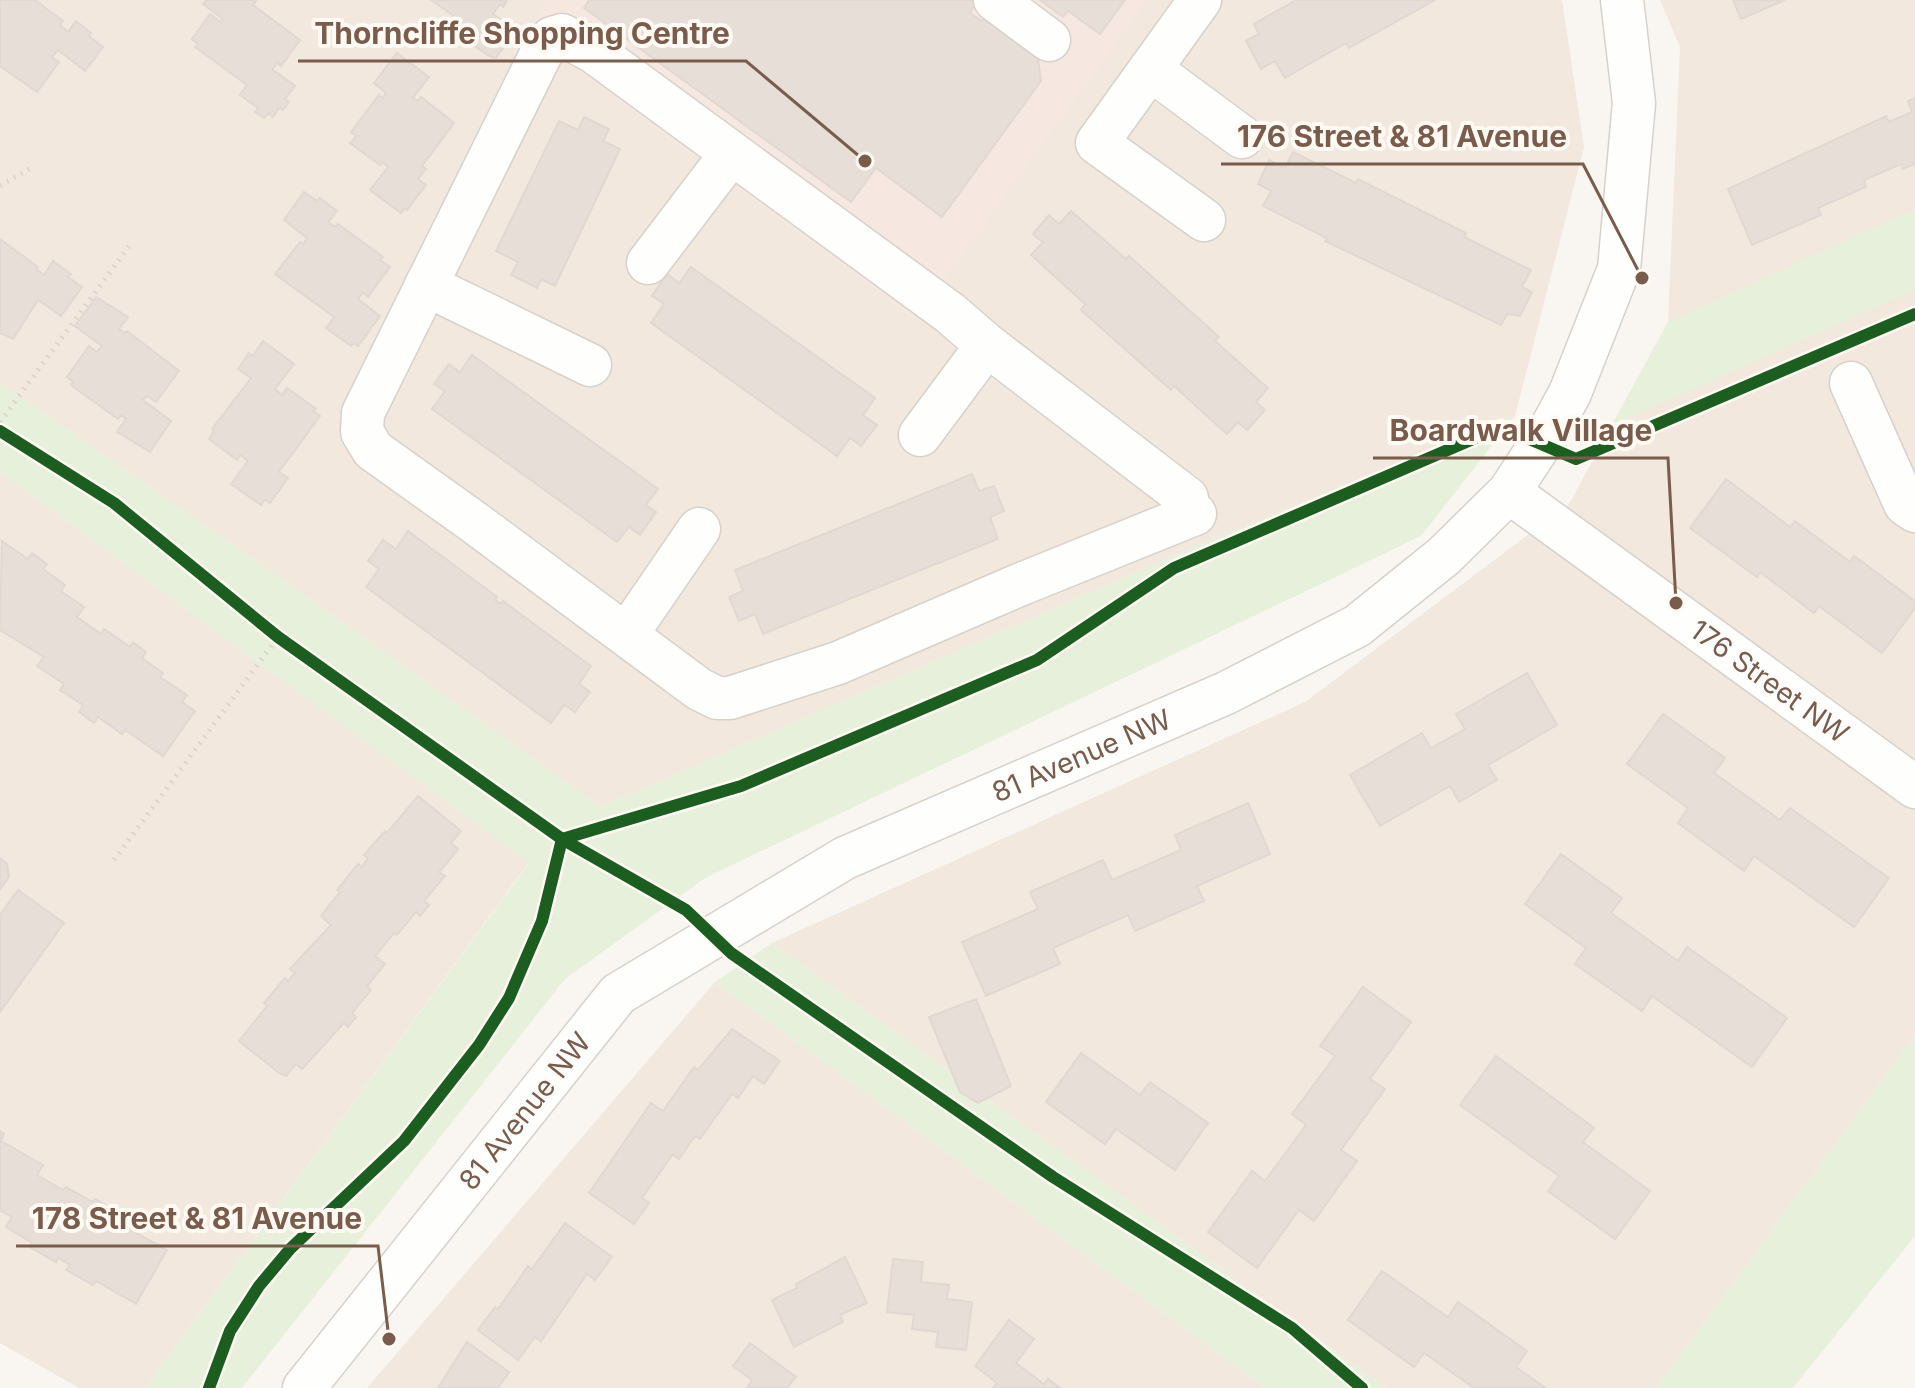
<svg xmlns="http://www.w3.org/2000/svg" width="1915" height="1388" font-family="Inter,sans-serif">
<style>
.residential{fill:#f2e8de}
.commercial{fill:#f6e8e1}
.green{fill:#e7f0db}
.building{fill:#e6ded7;stroke:#e2d8d2;stroke-width:2}
.lines{fill:none;stroke-linecap:round;stroke-linejoin:round}
.minor-casing{stroke:#d7d1cb;stroke-width:45}
.path{stroke:#dcd5d0;stroke-width:5;stroke-dasharray:2 6;stroke-linecap:butt}
.minor{stroke:#fefefd;stroke-width:42}
.cycleway-casing{stroke:#fffaf3;stroke-width:17}
.cycleway{stroke:#1b5e20;stroke-width:12}
.labels{text-anchor:middle;stroke-width:8;stroke-linejoin:round;paint-order:stroke}
.street-label{font-size:28px;fill:#7a5c4d;stroke:#fffaf3}
.leader{fill:none;stroke:#7a5c4d;stroke-width:3}
.callout-dot{fill:#7a5c4d;stroke:#fffaf3;stroke-width:3}
.callout-label{font-size:30px;text-anchor:middle;font-weight:bold;fill:#7a5c4d;stroke:#fffaf3;stroke-width:8;stroke-linejoin:round;paint-order:stroke}
</style>
<rect width="100%" height="100%" fill="#f9f5f0"/>
<g class="residential">
<path d="M0 0H547L529 34 915 318 1146 0H1562L1584 147 1515 416 1229 532 601 807 275 574 0 383Z"/>
<path d="M1660 0H1915V1035L1656 1388H1386L772 943 1305 702 1569 504 1668 322 1680 47Z"/>
<path d="M0 472 529 862 145 1388H79L0 1343Z"/>
<path d="M715 982 1265 1388H367Z"/>
</g>
<path class="commercial" d="M547 0H1146L915 319 528 34Z"/>
<g class="green">
<path d="M1915 209V290L1612 425 1668 322Z"/>
<path d="M0 383 275 574 601 807 1229 532 1515 416 1421 536 705 878 565 979 242 1388H145L529 863 0 472Z"/>
<path d="M772 943 1386 1388H1265L715 982Z"/>
<path d="M1915 1035V1236L1793 1388H1656Z"/>
</g>
<g class="building">
<path d="M0 0H35L63 21 60 25 68 32 76 21 91 33 89 36 103 47 85 71 58 50 52 57 59 62 37 92 0 66Z"/>
<path d="M206 0H257L253 5 300 40 281 66 277 63 272 69 295 86 285 99 289 102 283 110 279 108 273 117 268 113 264 118 255 112 258 108 240 95 247 85 195 47 198 44 192 39 210 14 220 22 223 19 203 4Z"/>
<path d="M431 0H507L503 7 500 4 493 14 516 30 496 58 491 57 464 39 471 28Z"/>
<path d="M589 0H977L970 13 982 21 986 15 1037 51 1041 81 942 217 876 168 851 202 584 8Z"/>
<path d="M1040 0H1125L1100 34 1068 11 1063 17Z"/>
<path d="M1296 0H1435L1349 48 1346 43 1285 78 1275 61 1261 69 1246 41 1259 34 1254 24Z"/>
<path d="M1733 0H1785L1741 19Z"/>
<path d="M397 53 429 77 413 98 418 101 421 97 454 123 422 166 426 169 418 179 426 185 407 210 405 208 401 213 370 190 388 167 382 162 380 165 350 143 356 136 351 132 379 95 383 98 386 93 374 83Z"/>
<path d="M1915 98V164L1903 169 1901 164 1864 180 1866 187 1818 208 1821 215 1752 245 1728 189 1886 116 1889 122 1912 112 1908 101Z"/>
<path d="M584 117 609 129 603 141 620 149 555 286 541 279 537 288 511 275 518 262 496 251 559 121 578 130Z"/>
<path d="M1293 152 1356 183 1358 179 1466 233 1464 237 1531 270 1522 287 1532 292 1520 316 1507 314 1501 325 1325 241 1327 238 1263 206 1271 191 1258 184 1269 160 1285 168Z"/>
<path d="M304 192 317 201 320 198 337 211 328 222 335 227 338 224 383 257 380 260 390 267 368 297 363 292 358 299 380 316 358 346 354 343 351 346 326 328 334 317 275 274 300 242 303 244 307 238 284 220Z"/>
<path d="M1071 211 1126 259 1129 256 1219 337 1215 341 1268 388 1256 402 1265 410 1247 430 1238 422 1227 434 1174 386 1171 390 1081 310 1085 304 1031 255 1043 242 1033 234 1049 215 1059 224Z"/>
<path d="M0 239 38 267 36 269 44 275 53 261 71 274 68 277 82 287 61 316 38 300 13 339 0 333Z"/>
<path d="M691 267 875 398 863 415 877 425 861 446 850 438 837 456 651 323 664 304 652 296 667 274 679 283Z"/>
<path d="M96 297 128 317 119 329 125 333 127 331 179 371 156 402 147 396 143 400 171 421 150 452 117 432 126 419 121 415 118 419 71 385 73 382 67 377 89 346 97 352 102 346 75 326Z"/>
<path d="M263 341 294 364 275 389 282 395 287 388 316 409 313 411 320 416 279 472 288 478 270 503 265 500 261 505 231 484 248 461 240 455 237 460 209 439 214 431 212 429 251 378 238 369 249 353 253 356Z"/>
<path d="M472 355 658 489 646 505 656 512 640 535 629 527 617 542 432 409 445 391 434 384 449 364 460 372Z"/>
<path d="M972 474 979 491 994 486 1004 511 990 517 998 539 763 634 755 614 739 621 729 597 743 591 735 570Z"/>
<path d="M1726 479 1790 527 1795 521 1850 562 1854 556 1915 601V608L1882 653 1819 606 1814 613 1760 572 1757 577 1690 528Z"/>
<path d="M408 531 497 597 495 600 501 604 503 601 591 666 579 684 590 692 575 712 564 705 551 723 366 587 379 569 368 561 383 540 396 549Z"/>
<path d="M2 541 28 559 32 553 47 564 43 569 65 585 61 591 84 607 77 617 101 634 104 629 130 647 133 642 146 652 142 658 163 673 160 677 187 695 182 702 195 711 163 756 125 730 122 734 98 717 94 723 79 712 83 705 60 690 64 684 37 666 44 657 0 630Z"/>
<path d="M1527 673 1557 725 1488 765 1497 780 1459 802 1450 786 1380 826 1350 775 1422 733 1431 748 1465 729 1456 714Z"/>
<path d="M1663 714 1725 758 1714 773 1780 820 1790 808 1889 878 1854 927 1754 856 1744 871 1678 823 1688 808 1627 764Z"/>
<path d="M418 796 461 831 451 843 458 849 439 872 445 876 424 901 429 905 420 916 416 912 397 935 394 933 375 956 385 964 367 986 371 990 352 1013 356 1017 348 1027 344 1023 302 1069 296 1064 286 1076 279 1073 239 1041 267 1006 264 1003 285 978 288 981 295 973 290 969 331 925 321 916 340 892 337 890 358 864 362 867 368 858 364 855 385 831 387 833Z"/>
<path d="M1248 803 1270 854 1197 886 1204 901 1135 931 1128 915 1053 948 1060 964 986 996 962 942 1038 909 1030 892 1103 860 1112 880 1181 850 1175 835Z"/>
<path d="M1561 854 1622 898 1611 913 1678 961 1687 947 1787 1018 1752 1067 1652 996 1642 1011 1575 964 1586 948 1525 904Z"/>
<path d="M0 858 7 864 9 877 0 889Z"/>
<path d="M18 890 64 923 0 1012V915Z"/>
<path d="M1363 987 1411 1022 1370 1079 1385 1089 1341 1150 1357 1161 1314 1221 1299 1210 1257 1268 1208 1232 1252 1171 1265 1181 1306 1125 1292 1114 1335 1056 1320 1046Z"/>
<path d="M976 999 1011 1086 978 1103 960 1092 929 1017Z"/>
<path d="M732 1029 780 1061 764 1084 753 1076 738 1098 732 1094 700 1139 695 1136 679 1159 673 1154 642 1198 649 1203 634 1224 589 1193 651 1103 663 1111 694 1067 698 1070Z"/>
<path d="M1081 1053 1140 1095 1150 1082 1208 1123 1175 1170 1116 1129 1105 1144 1046 1102Z"/>
<path d="M1496 1056 1594 1128 1583 1142 1650 1191 1615 1239 1548 1191 1559 1176 1460 1105Z"/>
<path d="M0 1131 4 1134 1 1141 43 1165 37 1175 63 1190 66 1187 93 1202 95 1199 108 1206 105 1210 132 1225 129 1229 167 1250 136 1304 96 1281 93 1285 66 1270 70 1265 58 1258 56 1262 30 1247 32 1243 6 1227 12 1217 0 1210Z"/>
<path d="M565 1223 612 1257 595 1280 587 1274 541 1341 535 1337 518 1360 478 1330 495 1307 498 1309 528 1266 532 1269Z"/>
<path d="M845 1257 867 1303 840 1315 843 1322 794 1347 772 1300 797 1288 796 1284Z"/>
<path d="M893 1259 923 1262 921 1282 949 1285 947 1299 972 1302 966 1350 936 1347 938 1332 912 1329 914 1315 887 1312Z"/>
<path d="M1382 1271 1448 1317 1458 1302 1527 1351 1516 1367 1546 1388H1474L1424 1353 1414 1367 1348 1320Z"/>
<path d="M1009 1320 1034 1339 1016 1363 1044 1384 1048 1379 1060 1388H993L997 1383 975 1366Z"/>
<path d="M467 1342 509 1372 498 1388H438Z"/>
<path d="M750 1343 796 1377 787 1388H747L752 1380 733 1366Z"/>
</g>
<g class="lines">
<defs>
<g id="minor">
<path d="M995 0 1049 40"/>
<path d="M1200 0 1097 143 1204 220"/>
<path d="M1150 69 1242 137"/>
<path d="M648 263 731 154"/>
<path d="M426 285 590 365"/>
<path d="M1851 383 1905 504 1915 511"/>
<path d="M920 435 987 345"/>
<path id="s1" d="M1509 492 1915 787"/>
<path d="M1187 498 987 345 950 313 594 52 562 35 552 38 542 52 363 413 362 432 373 450 471 520 699 689 717 698H730L838 663 1019 585 1195 514"/>
<path d="M627 634 699 529"/>
<path id="s2" d="M304 1388 618 994 845 858 1226 693 1357 626 1444 556 1509 492 1551 428 1570 393 1619 269 1634 103 1622 0"/>
</g>
</defs>
<use href="#minor" class="minor-casing"/>
<g class="path">
<path d="M0 186 34 166"/>
<path d="M0 422 132 242"/>
<path d="M114 860 278 637"/>
</g>
<use href="#minor" class="minor"/>
<defs>
<g id="cycleway">
<path d="M0 431 114 503 278 637 562 839 686 910 731 953 1053 1177 1292 1328 1362 1388"/>
<path d="M209 1388 230 1331 259 1286 290 1249 404 1141 479 1045 509 998 542 921 562 839 741 786 1037 660 1174 568 1501 427 1576 459 1915 314"/>
</g>
</defs>
<use href="#cycleway" class="cycleway-casing"/>
<use href="#cycleway" class="cycleway"/>
</g>
<g class="labels">
<g class="street-label">
<text dy="10" stroke="none"><textPath href="#s1" startOffset="322">176 Street NW</textPath></text>
<text dy="10" stroke="none"><textPath href="#s2" startOffset="1026">81 Avenue NW</textPath></text>
<text dy="10" stroke="none"><textPath href="#s2" startOffset="354">81 Avenue NW</textPath></text>
</g>
</g>
<path class="leader" d="M865 161L746 61H298M1642 278L1583 164H1221M1676 603L1668 458H1373M389 1339L378 1246H16"/>
<g class="callout-dot">
<circle cx="865" cy="161" r="8"/>
<circle cx="1642" cy="278" r="8"/>
<circle cx="1676" cy="603" r="8"/>
<circle cx="389" cy="1339" r="8"/>
</g>
<g class="callout-label">
<text x="522" y="44">Thorncliffe Shopping Centre</text>
<text x="1402" y="147">176 Street &amp; 81 Avenue</text>
<text x="1521" y="441">Boardwalk Village</text>
<text x="197" y="1229">178 Street &amp; 81 Avenue</text>
</g>
</svg>
